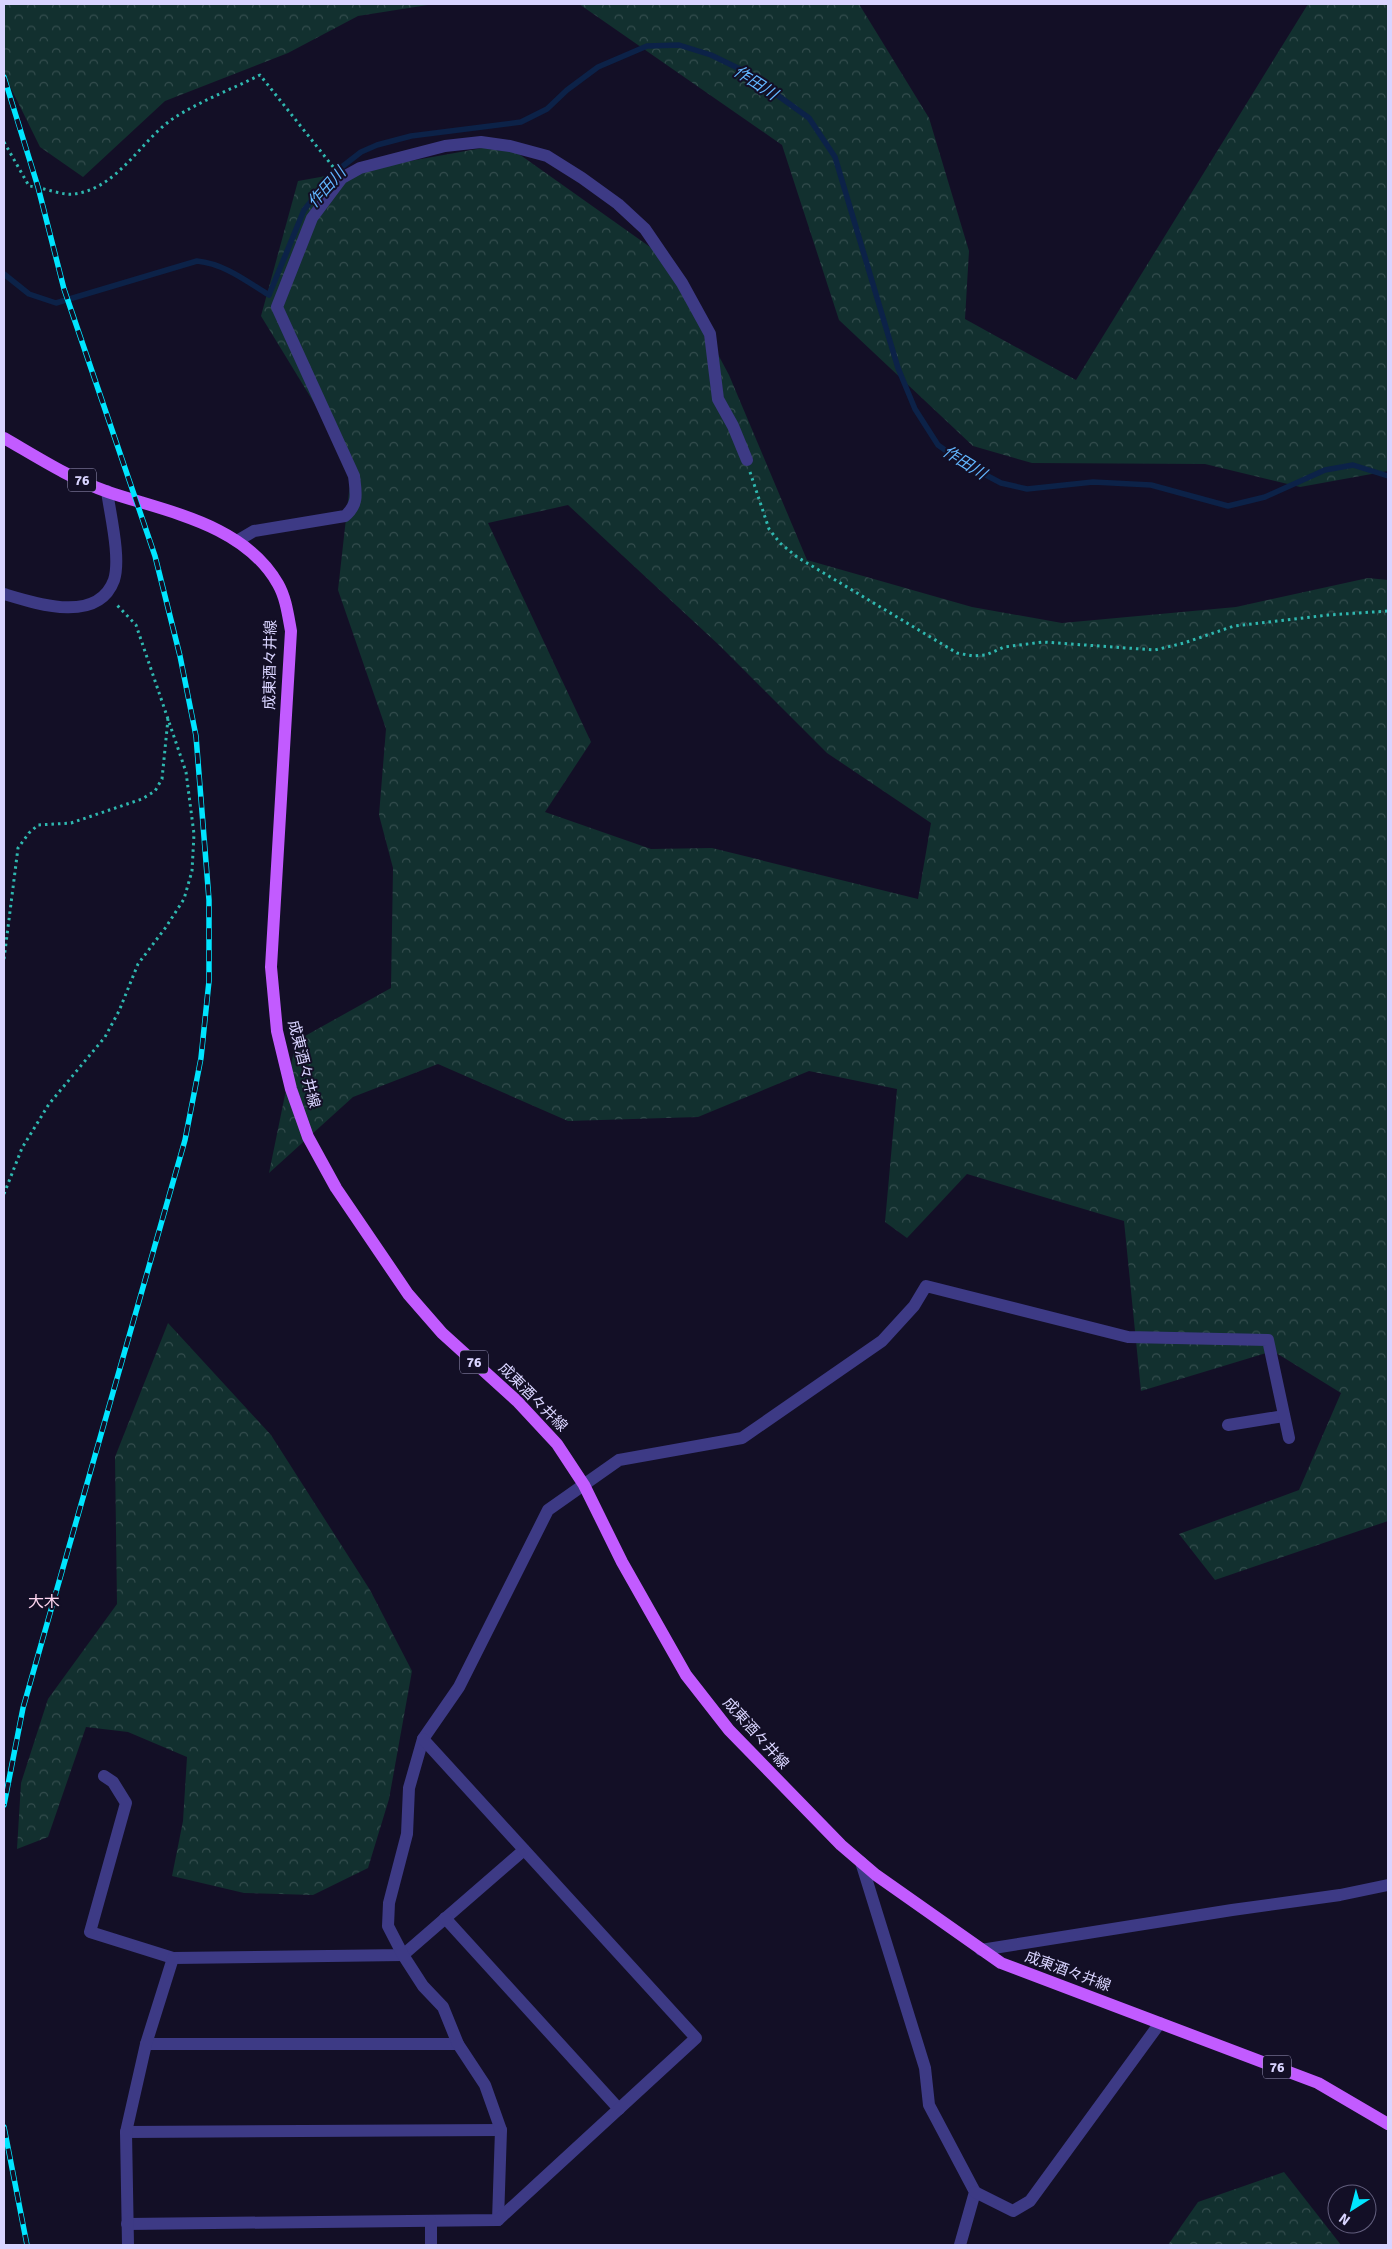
<svg xmlns="http://www.w3.org/2000/svg" width="1392" height="2249" font-family="Signika,'Noto Sans JP',sans-serif">
<style>
.forest{fill:url(#forest-crowns);fill-rule:evenodd}
.lines{fill:none;stroke-linecap:round;stroke-linejoin:round}
.stream{stroke:#0c2248;stroke-width:5.5}
.path{stroke:#2fb8b0;stroke-width:3;stroke-dasharray:2.5 4;stroke-linecap:butt}
.street{stroke:#3d3a85;stroke-width:12}
.primary{stroke:#c25bff;stroke-width:12}
.rail-casing{stroke:#00e5ff;stroke-width:5.5}
.rail{stroke:#130f26;stroke-width:4;stroke-dasharray:11;stroke-linecap:butt}
.labels{text-anchor:middle;stroke-width:4;stroke-linejoin:round;paint-order:stroke}
.shield{fill:#130f26;stroke:#9e99be;stroke-width:1}
.shield-label{font-size:14px;font-weight:bold;fill:#d9d4ff}
.street-label{font-size:15px;fill:#d9d4ff;stroke:#130f26}
.water-label{font-size:16px;font-style:italic;fill:#62b6ff;stroke:#130f26}
.neighbourhood-label{font-size:16px;fill:#ffd6f0;stroke:#130f26}
</style>
<defs>
<pattern id="forest-crowns" width="20" height="18" patternUnits="userSpaceOnUse" patternTransform="scale(1.25)"><rect width="20" height="18" fill="#12302f"/><path d="M2 6a3 3 0 1 1 6 0M12 15a3 3 0 1 1 6 0" fill="none" stroke="#344d4e"/></pattern>
</defs>
<rect width="100%" height="100%" fill="#130f26"/>
<g class="forest">
<path d="M4 4H434L358 16 288 53 165 101 83 177 40 147 4 74Z"/>
<path d="M579 4H859L929 118 969 251 965 319 1076 380 1308 4H1388V471L1300 487 1205 464 1032 463 973 446 839 320 782 145Z"/>
<path d="M505 144 667 259 729 375 807 560 972 607 1062 623 1236 607 1368 578 1388 580V1521L1215 1580 1179 1534 1299 1490 1341 1393 1273 1351 1141 1391 1124 1221 967 1174 907 1238 885 1222 897 1089 809 1071 698 1117 568 1121 438 1064 353 1097 269 1173 296 1041 391 988 393 868 379 815 386 729 338 590 352 465 261 316 298 181ZM568 505 719 645 827 753 931 823 918 899 712 848 651 849 545 812 591 742 488 523Z"/>
<path d="M168 1323 271 1435 370 1590 412 1671 389 1799 368 1868 313 1895 244 1893 172 1876 183 1821 187 1757 128 1732 86 1727 48 1837 17 1849 21 1783 48 1699 117 1604 115 1457Z"/>
<path d="M1284 2172 1341 2245H1168L1198 2202Z"/>
</g>
<g class="lines">
<path class="stream" d="M4 274 29 294 56 303 197 261C225 264 246 281 269 295L304 210 334 173 361 152 377 145 411 136 521 122 547 109 567 90 598 67 647 46 679 45 711 55 744 71 809 118 835 157 898 368 915 409 938 445 963 463 1001 483 1027 489 1093 482 1151 485 1228 506 1265 497 1325 470 1353 465 1388 476"/>
<g class="path">
<path d="M4 142 29 186C42 187 63 196 74 194 120 188 141 138 177 116 203 100 232 89 260 75L334 168"/>
<path d="M750 472 769 529 780 543 797 557 957 653 973 656 986 655 1004 647 1043 642 1155 650 1184 643 1234 626 1328 615 1388 611"/>
<path d="M4 959 18 848 29 833 38 825 71 823 142 799 155 791 162 779 168 719"/>
<path d="M4 1194 22 1148 49 1104 105 1037 119 1011 138 964 166 927 184 899 192 871 194 834 186 772 136 625 115 603"/>
</g>
<g class="street">
<path d="M237 541 254 531 345 516C359 504 356 493 354 476L277 307 312 218 342 178 360 168 445 146 481 142 510 146 547 156 582 178 618 204 645 229 682 283 710 334 718 399 733 426 747 460"/>
<path d="M4 594C37 604 98 624 114 580 121 558 110 514 107 491"/>
<path d="M1228 1425 1284 1416"/>
<path d="M104 1776 113 1782 126 1803 90 1932 173 1958 403 1955 524 1850"/>
<path d="M861 1862 925 2068 929 2105 975 2192 960 2245"/>
<path d="M445 1918 619 2109"/>
<path d="M981 1950 1232 1910 1340 1895 1388 1885"/>
<path d="M146 2044H458"/>
<path d="M126 2132 501 2130"/>
<path d="M975 2192 1013 2211 1030 2201 1160 2023"/>
<path d="M498 2220 501 2130 485 2085 458 2044 443 2007 423 1986 403 1955 388 1926 389 1903 407 1834 409 1788 423 1739 459 1687 548 1510 619 1460 742 1438 882 1341 914 1306 926 1286 1128 1337 1268 1340 1289 1438"/>
<path d="M127 2224 498 2220 696 2038 423 1739"/>
<path d="M128 2245 126 2132 146 2044 173 1958"/>
<path d="M431 2245V2221"/>
</g>
<path class="primary" d="M4 438C37 457 71 479 108 492 167 512 244 524 278 584 286 598 288 615 291 631L271 967 277 1031 291 1089 308 1137 336 1188 408 1294 442 1333 517 1401 557 1444 584 1485 622 1562 686 1675 729 1730 841 1845 876 1875 1001 1963 1318 2083 1388 2124"/>
<defs>
<g id="rail">
<path d="M4 77 38 187 64 289 155 556 180 656 196 736 209 900V981L201 1058 185 1140 23 1708 4 1805"/>
<path d="M4 2127 27 2245"/>
</g>
</defs>
<use href="#rail" class="rail-casing"/>
<use href="#rail" class="rail"/>
</g>
<g class="labels">
<g class="shield">
<rect x="68" y="468.5" width="28" height="23" rx="4"/>
<rect x="460" y="1350.5" width="28" height="23" rx="4"/>
<rect x="1263" y="2055.5" width="28" height="23" rx="4"/>
</g>
<g class="shield-label">
<text x="82" y="485">76</text>
<text x="474" y="1367">76</text>
<text x="1277" y="2072">76</text>
</g>
<g class="street-label">
<text transform="translate(270 665) rotate(-89)" y="5">成東酒々井線</text>
<text transform="translate(304 1064) rotate(76)" y="5">成東酒々井線</text>
<text transform="translate(533 1397) rotate(45)" y="5">成東酒々井線</text>
<text transform="translate(756 1733) rotate(48)" y="5">成東酒々井線</text>
<text transform="translate(1068 1971) rotate(20)" y="5">成東酒々井線</text>
</g>
<g class="water-label">
<text transform="translate(756 82) rotate(33)" y="6">作田川</text>
<text transform="translate(326 187) rotate(-48)" y="6">作田川</text>
<text transform="translate(965 462) rotate(32)" y="6">作田川</text>
</g>
<g class="neighbourhood-label">
<text x="44" y="1607">大木</text>
</g>
</g>
<rect width="1392" height="2249" fill="none" stroke="#d9d4ff" stroke-width="10"/>
<g transform="translate(1352 2209) rotate(216)"><circle r="24" fill="#130f26" stroke="#625e7d"/>
<path d="M0-4L9 19L0 12L-9 19Z" fill="#00e5ff"/>
<text y="-8" font-size="14" font-weight="bold" text-anchor="middle" fill="#d9d4ff">N</text>
</g>
</svg>
